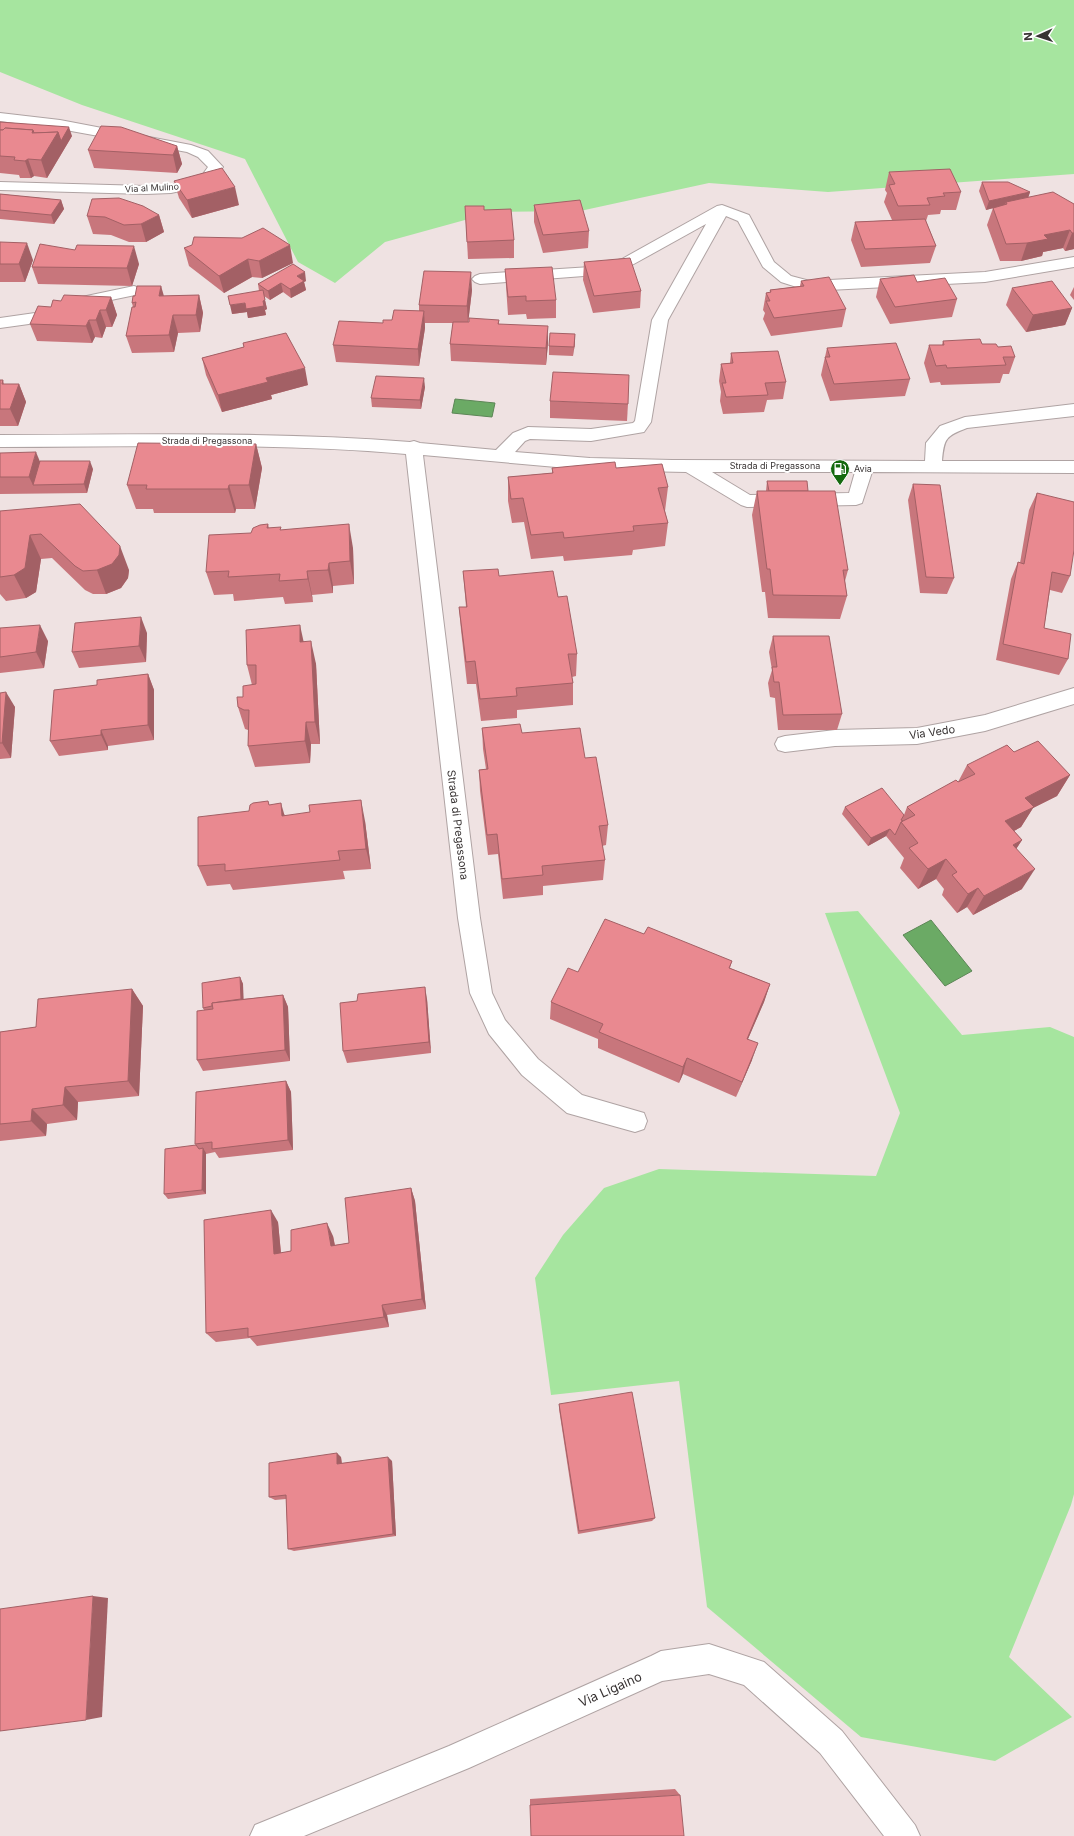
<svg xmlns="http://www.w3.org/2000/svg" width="1074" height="1836" font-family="Inter,sans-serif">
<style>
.green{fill:#a6e59f}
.water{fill:#6baa65;stroke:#5c8656}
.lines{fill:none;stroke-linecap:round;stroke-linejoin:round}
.minor-casing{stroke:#afa3a3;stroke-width:2}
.minor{fill:#fff;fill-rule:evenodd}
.wall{fill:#c8767c}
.shaded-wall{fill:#a36065}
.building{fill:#e98990;stroke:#a36065}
.labels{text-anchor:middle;stroke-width:4;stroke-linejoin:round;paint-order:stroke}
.far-street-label{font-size:9px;fill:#383333;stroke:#fff}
.far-poi-label{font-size:9px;fill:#383333;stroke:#fff;text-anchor:start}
.street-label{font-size:11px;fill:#383333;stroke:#fff}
.near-street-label{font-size:13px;fill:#383333;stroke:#fff}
</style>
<rect width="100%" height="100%" fill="#efe2e2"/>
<g class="green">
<path d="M0 0H1074V174L828 192 709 183 580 211 494 212 385 242 335 283 298 262 245 159 82 105 0 72Z"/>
<path d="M858 911 962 1035 1050 1027 1074 1037V1494L1071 1505 1009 1657 1072 1717 995 1761 861 1737 707 1607 679 1381 551 1395 535 1278 563 1235 604 1188 659 1169 876 1176 900 1113 825 913Z"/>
</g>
<g class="water">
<path d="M455 399 495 403 492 417 452 413Z"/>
<path d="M931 920 972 971 945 986 903 935Z"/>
</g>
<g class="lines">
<defs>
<g id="minor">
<path d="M0 113 60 120 191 145 208 151 223 167 213 180 194 188 171 193 146 194 0 190V182L146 186 171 185 185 182 203 174 208 167 198 157 187 152 60 129 0 121Z"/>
<path d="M722 205 749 215 774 262 791 276 810 281 985 272 1074 257V267L985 282 809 291 781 282 763 267 738 221 726 216 668 320 651 422 644 432 591 441 530 439 525 441 515 452 590 458 672 460 925 461 926 443 940 426 965 417 1074 404V416L967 428C946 436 944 438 942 461H1074V473L872 472 862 503 856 505 747 507 741 505 686 472 590 470 423 455 480 918 492 993 505 1020 538 1059 582 1095 644 1113 647 1121 644 1129 635 1132 567 1113 522 1075 489 1034 470 993 458 918 406 454C271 442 135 447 0 447V435C136 435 274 431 410 442L414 441 420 443 496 450 513 433 528 427 591 429 633 423 635 421 652 320 706 224 632 265 597 275 480 284 475 282 472 279 475 276 480 274 591 267 622 259 717 206ZM712 472H855L849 493 750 495Z"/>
<path d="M134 286 140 288 142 291 140 294 87 305 64 315 36 323 0 328V318L35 313 52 309 77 298Z"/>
<path d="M1074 688V704L985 731 917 744 835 746 785 752 778 750 775 744 778 738 785 736 835 730 917 728 985 715Z"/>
<path d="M709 1644 764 1662 842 1731 915 1825 920 1836H884L820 1753 744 1685 709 1674 662 1681 469 1768 304 1836H250L255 1825 449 1746 651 1656 661 1651Z"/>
</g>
</defs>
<use href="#minor" class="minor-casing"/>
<use href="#minor" class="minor"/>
</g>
<g class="wall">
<path d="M0 122 72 136 47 178 34 176 31 178H20L19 175 0 173Z"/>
<path d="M177 146 182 164 177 173 94 168 88 150Z"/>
<path d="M889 172 961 192 956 210H941L940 214 928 215 926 221 936 246 930 263 861 267 851 240 855 222 892 220 884 202 887 193 885 190Z"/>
<path d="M174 181 239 205 192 218 179 198Z"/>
<path d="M982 182 1030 192 1028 198 1074 204V249L1065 251 1063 248 1043 252 1042 256 1021 261H1000L987 225 993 208 986 210 979 191Z"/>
<path d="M0 194 61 200 64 209 54 224 0 219Z"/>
<path d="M534 205 589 231 588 248 543 253 534 222Z"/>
<path d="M465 206 484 210 514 240V258L468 259Z"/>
<path d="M159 215 164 232 146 242H129L111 235 93 234 87 216Z"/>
<path d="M242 238 293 263 262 278 252 277 224 293 189 266 184 248Z"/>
<path d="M0 242 33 260 25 282H0Z"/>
<path d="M584 262 641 291 640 308 593 313 583 280Z"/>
<path d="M139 264 132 286 38 284 32 267Z"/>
<path d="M505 269 556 300V318L527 319 526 314 508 315 506 286Z"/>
<path d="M880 279 917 282 957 299 952 317 890 324 876 297Z"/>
<path d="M306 281 304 282 306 290 291 298 283 292 270 300 264 296 267 309 265 310 266 315 248 318 247 312 232 314 259 291 258 284Z"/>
<path d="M801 281 846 309 842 327 771 336 763 319 765 313 763 310 766 293 770 292V290L800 286Z"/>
<path d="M161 286 163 296 199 295 203 313 200 332 178 333 174 352 132 353 126 336 133 307 132 303 135 296Z"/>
<path d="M1074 287V300L1070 295Z"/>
<path d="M1012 288 1072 308 1065 325 1026 332 1006 305Z"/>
<path d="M472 290 468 322 499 320V324L548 343 546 365 451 361 450 344 453 323H425V328L419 366 336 362 333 345 392 320 419 311V305Z"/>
<path d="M111 297 117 315 112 327H106L102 338 95 337 92 343 37 341 30 324 51 307 61 301Z"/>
<path d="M575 334V343L573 356 549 355V346Z"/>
<path d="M943 341 982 344 998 347 1015 357 1009 374H1003L1000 383 941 385 940 382 930 383 924 363 929 345H942Z"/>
<path d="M243 343 308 385 271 395 272 399 222 412 206 375 202 358 244 347Z"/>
<path d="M827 348 910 379 905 396 830 401 821 375Z"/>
<path d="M731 353 786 382 783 399 767 400 764 412 723 414 720 401 721 392 719 381 721 364 730 363Z"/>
<path d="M0 380H3L4 384H19L26 402 18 426H0Z"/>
<path d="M425 387 421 409 372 407 371 398Z"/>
<path d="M550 401 628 404 627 421 550 418Z"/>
<path d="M256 444 262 468 255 509H236L235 513H154L153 509H136L127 485Z"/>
<path d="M0 453 40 461 93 469 87 493 0 494Z"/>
<path d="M552 468H616L668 487 665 511 668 523 665 546 633 550 632 555 564 561 563 556 531 559 524 522 512 523 508 501V477L552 473Z"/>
<path d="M767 481 808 491 848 570 845 581 847 596 840 619 768 618 765 592H762L752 515 757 491H766Z"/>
<path d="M913 484 954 578 947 594 920 593 908 500Z"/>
<path d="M1037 493 1070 576 1062 593 1050 590 1044 628 1068 659 1059 675 996 660 1011 579 1018 562 1020 563 1029 510Z"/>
<path d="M0 511 129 570 128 578 121 588 106 594H93L85 590 52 558 41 559 36 592 26 598 6 601 0 594Z"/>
<path d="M268 524 269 528 281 530 353 548 354 584 333 586V593L312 595 313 602 285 604 283 597 234 601 233 594 214 595 206 572Z"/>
<path d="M463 571 499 576 558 597 577 654 576 676 572 677 573 683V705L517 710V718L481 721 476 684H467L461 630 459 607H466Z"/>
<path d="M0 628 48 641 44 668 0 673Z"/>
<path d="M147 633 146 662 79 668 72 652Z"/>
<path d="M773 636 842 714 837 730H778L775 698 770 697 768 683 772 670 769 652Z"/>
<path d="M304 641 316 664 320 744H311L310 763 255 767 248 746V730L245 729 238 707 243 697 252 685 247 665Z"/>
<path d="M148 674 154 690V740L108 746V750L59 756 50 741 97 685Z"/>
<path d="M0 693 15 707 11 758 0 759Z"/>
<path d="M482 728 522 733 585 758 608 825 606 845 602 846 605 860 603 880 543 886V895L503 899 498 854 488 855 480 791 479 770 486 769 483 749Z"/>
<path d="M1014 752 1070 775 1057 796 1033 808 1021 827 1014 831 1022 840 1016 849 1022 889 973 915 967 907 957 913 942 895 944 889 936 879 918 889 900 868 904 858 886 836 868 846 842 814 845 807 904 815 907 807 958 782 967 765Z"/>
<path d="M268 801 269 805 285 815 365 821 371 869 343 871 345 879 233 890 230 884 207 886 198 866 249 811Z"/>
<path d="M644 934 732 961 730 968 770 984 764 1002 748 1039 752 1060 736 1097 683 1074 679 1083 598 1048V1039L550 1019 551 1002 578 972Z"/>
<path d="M240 977 243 984V999L283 995 288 1007 290 1061 203 1071 197 1060 204 1010 203 1008Z"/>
<path d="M132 989 143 1006 139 1096 78 1102 77 1120 47 1124 46 1136 0 1141V1032L36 1027Z"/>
<path d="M427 999 431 1053 347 1063 343 1051Z"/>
<path d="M286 1081 291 1092 293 1150 219 1158 215 1152 206 1154V1194L168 1199 164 1194 196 1145 195 1144Z"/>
<path d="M411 1188 415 1201 426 1309 387 1315 389 1327 257 1346 250 1338 216 1342 206 1333 278 1222 281 1253 291 1251 333 1236 335 1245 349 1243Z"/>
<path d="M559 1404 655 1518 652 1521 578 1534 559 1409Z"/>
<path d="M341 1457 342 1463 392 1461 396 1536 294 1551 288 1549 286 1499 275 1500 269 1497Z"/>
<path d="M675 1789 680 1795 530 1805V1799Z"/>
</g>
<g class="shaded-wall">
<path d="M69 127 72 136 47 178 41 160 58 132Z"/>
<path d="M177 146 182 164 177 173 173 155Z"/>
<path d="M28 159 34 176 31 178 25 161Z"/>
<path d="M235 187 239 205 192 218 187 200Z"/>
<path d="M1030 192 1027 201 1007 204 1006 202 1005 205 986 210 989 201Z"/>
<path d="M61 200 64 209 54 224 51 215Z"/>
<path d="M159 215 164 232 146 242 141 224Z"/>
<path d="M1070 230 1063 248 1043 252 1042 256 1021 261 1027 243 1044 235Z"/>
<path d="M1072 233H1074V249L1065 251Z"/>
<path d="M27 243 33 260 25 282 19 264Z"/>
<path d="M290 245 293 263 262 278 259 261Z"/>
<path d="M134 246 139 264 132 286 127 268Z"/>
<path d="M248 259 252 277 224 293 219 276Z"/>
<path d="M305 272 306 281 304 282 306 290 291 298 290 289 297 276Z"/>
<path d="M471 272 472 290 468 324 467 306Z"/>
<path d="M281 283 283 292 270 300 268 291Z"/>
<path d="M161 286 166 303 159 296Z"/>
<path d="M199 295 203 313 200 332 196 315Z"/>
<path d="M111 297 117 315 112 327 106 310Z"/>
<path d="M265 300 267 309 265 310 263 301Z"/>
<path d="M245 303 264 306 266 315 248 318 247 312 232 314 230 305Z"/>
<path d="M1072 308 1065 325 1026 332 1033 315Z"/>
<path d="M100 310 106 327 102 338 96 320Z"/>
<path d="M424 311 425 328 419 366 418 349Z"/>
<path d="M173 315 178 333 174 352 169 335Z"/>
<path d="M89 320 95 337 92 343 86 326Z"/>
<path d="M548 326V343L546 365V348Z"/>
<path d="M575 334V343L573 356 574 347Z"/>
<path d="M305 368 308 385 271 395 272 399 222 412 218 395 266 378Z"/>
<path d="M424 378 425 387 421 409 420 400Z"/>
<path d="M19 384 26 402 18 426 10 409Z"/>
<path d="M256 444 262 468 255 509 249 485Z"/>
<path d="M36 452 43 469 33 485 29 477Z"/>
<path d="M90 461 93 469 87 493 84 484Z"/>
<path d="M229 485 236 509 235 513 228 489Z"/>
<path d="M349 524 353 548 354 584 350 561Z"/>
<path d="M30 535 41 559 36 592 26 598 14 575Z"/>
<path d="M120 546 129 570 128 578 121 588 106 594 97 570Z"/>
<path d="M329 563 333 586V593L328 570Z"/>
<path d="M307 571 312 595 313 602 308 579Z"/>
<path d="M141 617 147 633 146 662 139 646Z"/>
<path d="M40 625 48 641 44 668 36 652Z"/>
<path d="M300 625 305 648 300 642Z"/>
<path d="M311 641 316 664 320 744 315 722Z"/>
<path d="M148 674 154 690V740L148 725Z"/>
<path d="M6 692 15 707 11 758 2 743Z"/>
<path d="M306 722 311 744 310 763 305 741Z"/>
<path d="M101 730 108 746V750L101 735Z"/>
<path d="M1070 775 1057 796 1033 808 1021 827 994 842 1005 821 1025 798Z"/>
<path d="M361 800 365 821 371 869 366 849Z"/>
<path d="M281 803 287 824 282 816Z"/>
<path d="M890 829 886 836 868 846 871 838Z"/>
<path d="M1022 840 1009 860 1013 845Z"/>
<path d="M946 859 936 879 918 889 928 869Z"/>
<path d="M1035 869 1022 889 973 915 984 896Z"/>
<path d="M978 888 967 907 957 913 968 894Z"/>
<path d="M240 977 243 984 244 1008 241 1002Z"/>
<path d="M770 984 764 1002 741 1055 747 1039Z"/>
<path d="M425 987 427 999 431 1053 429 1042Z"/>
<path d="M132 989 143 1006 139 1096 128 1081Z"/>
<path d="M283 995 288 1007 290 1061 285 1050Z"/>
<path d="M758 1043 752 1060 736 1097 742 1082Z"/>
<path d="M687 1058 683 1074 679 1083 683 1067Z"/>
<path d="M286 1081 291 1092 293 1150 288 1140Z"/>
<path d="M65 1087 78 1102 77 1120 63 1105Z"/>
<path d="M32 1109 47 1124 46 1136 31 1121Z"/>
<path d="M203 1148 206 1153V1194L202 1190Z"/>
<path d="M411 1188 415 1201 426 1309 422 1299Z"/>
<path d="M271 1210 278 1222 282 1265 274 1254Z"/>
<path d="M327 1223 333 1236 337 1258 331 1246Z"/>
<path d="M382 1305 387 1315 389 1327 384 1317Z"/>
<path d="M337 1453 341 1457 342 1468 337 1464Z"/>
<path d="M388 1457 392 1461 396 1536 393 1534Z"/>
<path d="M93 1596 108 1598 102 1717 86 1720Z"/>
</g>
<g class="building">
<path d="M0 122 69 127 61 141 58 132 34 133 33 130 5 128 3 130H0Z"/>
<path d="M101 126 121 127 177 146 173 155 88 150Z"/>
<path d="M5 128 33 130 32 133 58 132 41 160 28 159 25 161 14 160 15 157 0 156V130H3Z"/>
<path d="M222 168 235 187 187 200 174 181Z"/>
<path d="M950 169 961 192 943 193 945 196 927 198 930 205 898 206 889 185 895 184 889 172Z"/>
<path d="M982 182H1008L1030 192 989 201Z"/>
<path d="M1053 192 1074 204V233H1072L1070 230 1044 235 1048 239 1027 243 1006 244 993 208 1007 204 1006 202Z"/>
<path d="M0 194 61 200 51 215 0 210Z"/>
<path d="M119 198 143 206 159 215 141 224 124 225 105 217 87 216 92 199Z"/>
<path d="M580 200 589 231 543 235 534 205Z"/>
<path d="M465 206H484V210L511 209 514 240 467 242Z"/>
<path d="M925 219 936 246 865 249 855 222Z"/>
<path d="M263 228 290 245 259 261 248 259 219 276 184 248 192 245 194 237 242 238Z"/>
<path d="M0 242 27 243 19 264H0Z"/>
<path d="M40 244 75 250 77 245 134 246 127 268 32 267Z"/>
<path d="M630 258 641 291 594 296 584 262Z"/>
<path d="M293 264 305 272 297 276 304 281 290 289 281 283 268 291 258 284Z"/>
<path d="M552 267 556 300 526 301V296L508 297 505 269Z"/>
<path d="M424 271 471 272 467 306 419 305Z"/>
<path d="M914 275 917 282 945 278 957 299 895 307 880 279Z"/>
<path d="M829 277 846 309 774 318 766 301H770L766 293 771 292 770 290 804 286 801 281Z"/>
<path d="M1052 281 1072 308 1033 315 1012 288Z"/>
<path d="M137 286H161L159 296 199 295 196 315H173L169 335 126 336 132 307H135L136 302 132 303 133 296H135Z"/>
<path d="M263 290 265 300 263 301 264 306 246 309 245 303 230 305 228 296Z"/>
<path d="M64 295 111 297 106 310H100L96 320H89L86 326 30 324 38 306 51 307 53 300 61 301Z"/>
<path d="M394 310 424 311 418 349 333 345 339 321 383 323V320H392Z"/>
<path d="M469 318 499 320 498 324 548 326 546 348 450 344 453 322H469Z"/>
<path d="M286 333 305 368 266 378 268 382 218 395 202 358 244 347 243 343Z"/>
<path d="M550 333 575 334 574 347 549 346Z"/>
<path d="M980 339 982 344H996L998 347 1011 346 1015 357H1003L1006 365 947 368 946 365 936 366 929 345H944L943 341Z"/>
<path d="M896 343 910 379 834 384 825 357H830L827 348Z"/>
<path d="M778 351 786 382 765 383 768 395 726 397 722 383H726L721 364 733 363 731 353Z"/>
<path d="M553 372 629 375 628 404 550 401Z"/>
<path d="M376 376 424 378 420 400 371 398Z"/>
<path d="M0 380H3L2 384H19L10 409H0Z"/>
<path d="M138 443 256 444 249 485H229L228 489H146L147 485H127Z"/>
<path d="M36 452 29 477H0V453Z"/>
<path d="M40 461H90L84 484 33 485Z"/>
<path d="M615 462 616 468 662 464 668 487 658 488 668 523 633 526 634 531 564 538 563 532 531 535 523 498 511 499 508 477 553 473 552 468Z"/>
<path d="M767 481H807L808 491H769Z"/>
<path d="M913 484 940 485 954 578 926 577Z"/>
<path d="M757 491H835L848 570H843L847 596 773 595 770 569H767Z"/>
<path d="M1037 493 1074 502V550L1070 576 1052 572 1044 628 1071 634 1068 659 1003 644 1018 562 1024 564Z"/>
<path d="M80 504 120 546 119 555 112 564 97 570 83 571 75 566 41 534 30 535 25 568 14 575 0 577V511Z"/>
<path d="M268 524 267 528 281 527 280 530 349 524 350 561 329 563 328 570 307 571 308 579 279 581 280 574 228 577 229 571 206 572 209 535 251 533 253 528 260 525Z"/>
<path d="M498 569 499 576 553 571 558 597 567 596 577 654H568L573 683 516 688 517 696 480 699 475 661 466 662 459 607H467L463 571Z"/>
<path d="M141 617 139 646 72 652 75 623Z"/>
<path d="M40 625 36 652 0 657V628Z"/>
<path d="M300 625V642L311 641 315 722H306L305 741 248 746 249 710H244L238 707 237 697H243V686L256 684V665H247L246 630Z"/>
<path d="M773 636H829L842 714 783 715 779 682H774L772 667H777Z"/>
<path d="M148 674V725L101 730V735L50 741 54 690 97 685V680Z"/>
<path d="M6 692 2 743H0V693Z"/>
<path d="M520 724 522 733 580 728 585 758 596 757 608 825 599 826 605 860 542 866 543 875 502 879 497 834 487 835 479 770 488 769 482 728Z"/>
<path d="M1038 741 1070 775 1025 798 1034 807 1005 821 1022 840 1013 845 1035 869 984 896 978 888 968 894 952 875 957 872 946 859 928 869 909 848 918 843 901 822 915 815 907 807 956 780 958 782 975 774 967 765 1007 745 1014 752Z"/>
<path d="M882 788 904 815 901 820 903 821 901 822 895 835 890 829 871 838 845 807Z"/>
<path d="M361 800 366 849 338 851 340 860 225 871V864L198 866V817L249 811 250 805 253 803 268 801 269 805 281 803 282 816 310 812 309 805Z"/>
<path d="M605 919 644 934 648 927 732 961 729 968 770 984 747 1039 758 1043 742 1082 687 1058 683 1067 599 1032 603 1024 551 1002 568 968 578 972Z"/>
<path d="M240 977 241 999 212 1003V1006L203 1008 202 983Z"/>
<path d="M425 987 429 1042 343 1051 340 1003 357 1001 358 994Z"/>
<path d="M132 989 128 1081 65 1087 63 1105 32 1109 31 1121 0 1124V1032L36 1027 38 999Z"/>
<path d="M283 995 285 1050 197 1060V1011L213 1009 212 1003Z"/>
<path d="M286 1081 288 1140 212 1149V1142L195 1144 196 1092Z"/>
<path d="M196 1145 199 1149 203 1148 202 1190 164 1194 165 1149Z"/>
<path d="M411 1188 422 1299 382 1305 384 1317 248 1337V1328L206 1333 204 1220 271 1210 274 1254 291 1251V1230L327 1223 331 1246 349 1243 345 1198Z"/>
<path d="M632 1392 655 1518 579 1531 559 1404Z"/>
<path d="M337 1453V1464L388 1457 393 1534 288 1549 286 1495 269 1497V1463Z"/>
<path d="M93 1596 86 1720 0 1731V1609Z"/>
<path d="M680 1795 684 1836H531L530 1805Z"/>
</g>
<defs>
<symbol id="fuel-pin" viewBox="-11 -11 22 30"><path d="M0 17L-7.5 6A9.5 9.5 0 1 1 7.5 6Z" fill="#15690f" stroke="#fff"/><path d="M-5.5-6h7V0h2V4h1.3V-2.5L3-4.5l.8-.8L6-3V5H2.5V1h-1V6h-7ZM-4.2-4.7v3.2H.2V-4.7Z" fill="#fff"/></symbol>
</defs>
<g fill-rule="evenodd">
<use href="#fuel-pin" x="829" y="458" width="22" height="30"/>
</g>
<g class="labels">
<g class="far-street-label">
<text transform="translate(152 188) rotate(-3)" y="3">Via al Mulino</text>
<text x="207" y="444">Strada di Pregassona</text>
<text x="775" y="469">Strada di Pregassona</text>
</g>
<g class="far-poi-label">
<text x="854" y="472">Avia</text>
</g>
<g class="street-label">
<text transform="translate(932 732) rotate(-8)" y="4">Via Vedo</text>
<text transform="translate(458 825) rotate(83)" y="4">Strada di Pregassona</text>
</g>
<g class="near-street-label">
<text transform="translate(610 1689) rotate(-24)" y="5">Via Ligaino</text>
</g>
</g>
<g transform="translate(1038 36) rotate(267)" stroke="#ffffff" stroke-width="3" paint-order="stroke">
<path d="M0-3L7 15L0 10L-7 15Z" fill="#383333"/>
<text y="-6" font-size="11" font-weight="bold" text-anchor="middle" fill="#383333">N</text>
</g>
</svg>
